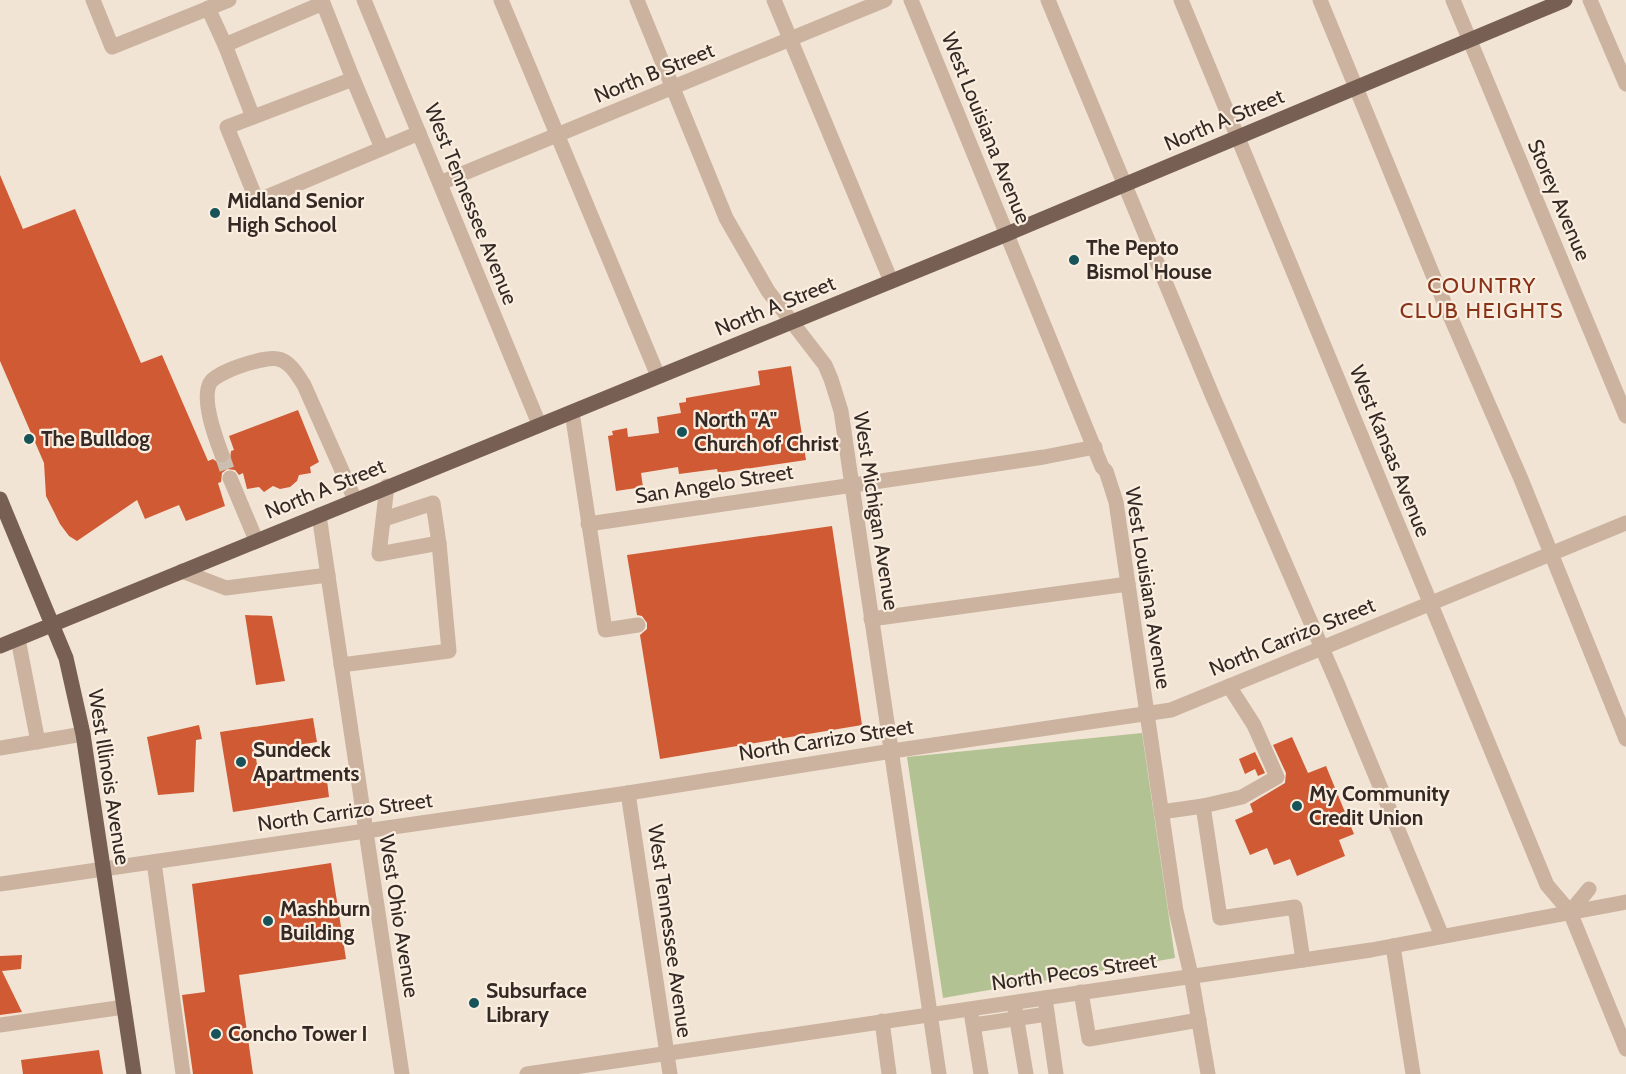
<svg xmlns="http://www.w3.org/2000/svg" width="1626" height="1074" font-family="Cabin,sans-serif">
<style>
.green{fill:#b2c293}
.building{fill:#d05a34}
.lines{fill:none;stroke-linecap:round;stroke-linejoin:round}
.minor-tunnel{stroke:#ccbfb1;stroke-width:15;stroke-dasharray:15 8;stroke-linecap:butt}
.minor{stroke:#cbb3a0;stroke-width:15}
.major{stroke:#775f53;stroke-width:15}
.poi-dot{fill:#175358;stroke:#faeee0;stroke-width:2}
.labels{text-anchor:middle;stroke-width:4.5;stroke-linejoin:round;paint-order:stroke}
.street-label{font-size:21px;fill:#342924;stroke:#faeee0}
.poi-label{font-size:21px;font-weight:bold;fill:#342924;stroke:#faeee0;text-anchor:start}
.neighbourhood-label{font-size:22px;letter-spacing:1.5px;fill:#883217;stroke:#faeee0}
</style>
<rect width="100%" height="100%" fill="#f2e4d4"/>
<path class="green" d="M1142 733 1175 958 943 998 907 757Z"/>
<g class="building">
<path d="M0 175 23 229 75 209 141 363 162 355 208 461 213 459 220 464H226L230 461 231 451 234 450 229 436 298 410 319 462 310 467 311 473 299 475 297 481 290 487 280 489 273 486 264 492 259 487 247 489 243 473 239 475 235 470 227 469 222 473 221 482 218 483 225 506 186 521 179 505 145 519 137 500 77 541 69 536 60 524 46 496 44 463 0 361Z"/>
<path d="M791 366 806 460 718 473 717 469 679 474 678 467 641 473 643 487 616 491 608 436 613 435 612 431 627 428 628 437 659 433 657 417 681 413 679 403 686 402V398L760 385 758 371Z"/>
<path d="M832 526 862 725 660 759 640 635 647 629V623L642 616 637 615 627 555Z"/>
<path d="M245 615 272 616 285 681 256 685Z"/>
<path d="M313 718 317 742 255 752 260 783 326 772 329 797 233 812 220 732Z"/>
<path d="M199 725 202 739 196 740 194 792 158 795 147 737Z"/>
<path d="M1292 737 1308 773 1326 766 1354 834 1339 840 1345 856 1297 876 1290 859 1274 865 1267 848 1250 855 1235 820 1253 812 1250 804 1285 783 1286 773 1273 745Z"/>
<path d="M1255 752 1265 773 1258 776 1255 769 1245 774 1239 759Z"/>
<path d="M331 863 346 959 239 975 253 1074H193L182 995 205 992 192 884Z"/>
<path d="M22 955 21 969 2 971 22 1012 0 1015V956Z"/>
<path d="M99 1050 103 1074H23L21 1060Z"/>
</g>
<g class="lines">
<path class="minor-tunnel" d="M222 455 230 478"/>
<g class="minor">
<path d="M93 0 112 47 229 0"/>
<path d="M364 0 539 424"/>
<path d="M501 0 658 376"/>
<path d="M637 0 726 218 768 291 825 365 831 379 841 411 939 1074"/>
<path d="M774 0 891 281"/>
<path d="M911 0 1102 467 1106 471 1116 502 1176 911 1191 975 1208 1074"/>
<path d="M1048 0 1213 397 1338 685 1442 936"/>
<path d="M1181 0 1547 885 1570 912"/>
<path d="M1320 0 1444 302 1521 479 1626 739"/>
<path d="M1453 0 1626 416"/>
<path d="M1590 0 1626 84"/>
<path d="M208 8 225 45 323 3 353 79 227 127 257 201 419 133"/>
<path d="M225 45 253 117"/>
<path d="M353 79 382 148"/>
<path d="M440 183 885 0"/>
<path d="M572 412 605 630 638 625"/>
<path d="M222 455C216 439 201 400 210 383 217 371 265 356 278 359 290 361 298 376 304 385L355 500"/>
<path d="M230 478 256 540"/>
<path d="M387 486 379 554 439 543"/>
<path d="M319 515 402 1074"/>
<path d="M588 524 1044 457 1095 447"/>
<path d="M182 571 226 588 328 575"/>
<path d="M871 619 1128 584"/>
<path d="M18 639 38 742"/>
<path d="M341 665 449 651 439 543 433 503 384 519"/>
<path d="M0 748 83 734"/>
<path d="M628 793 670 1074"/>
<path d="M1203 806 1242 797 1277 777 1254 725 1229 686"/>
<path d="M1161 812 1203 806 1220 918 1295 907 1303 960"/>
<path d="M154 862 183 1074"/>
<path d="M0 884 628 793 892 751 1171 710 1626 523"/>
<path d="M1589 889 1570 912 1626 1049"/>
<path d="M1393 946 1413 1074"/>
<path d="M1081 992 1089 1039 1199 1020"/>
<path d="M1045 998 1056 1074"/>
<path d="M1015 1009 1026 1074"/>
<path d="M972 1018 981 1074"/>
<path d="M882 1021 889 1074"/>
<path d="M0 1025 124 1007"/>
<path d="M974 1025 1047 1014"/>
<path d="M527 1074 1371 950 1626 902"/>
</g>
<g class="major">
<path d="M0 499 66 658 83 734 134 1074"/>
<path d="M0 646 1007 234 1565 0"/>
</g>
</g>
<g class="poi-dot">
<circle cx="215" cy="213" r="6"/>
<circle cx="1074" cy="260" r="6"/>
<circle cx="682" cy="432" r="6"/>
<circle cx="29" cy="439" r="6"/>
<circle cx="241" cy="762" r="6"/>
<circle cx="1297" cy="806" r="6"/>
<circle cx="268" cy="921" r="6"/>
<circle cx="474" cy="1003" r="6"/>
<circle cx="216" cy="1034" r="6"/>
</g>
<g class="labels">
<g class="street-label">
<text transform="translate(654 73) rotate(-22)" y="7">North B Street</text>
<text transform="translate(1224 120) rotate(-23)" y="7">North A Street</text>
<text transform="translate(986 128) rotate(68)" y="7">West Louisiana Avenue</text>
<text transform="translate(1559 200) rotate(67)" y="7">Storey Avenue</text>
<text transform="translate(471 204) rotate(68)" y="7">West Tennessee Avenue</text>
<text transform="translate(775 306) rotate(-22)" y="7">North A Street</text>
<text transform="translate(1390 451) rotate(68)" y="7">West Kansas Avenue</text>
<text transform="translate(714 484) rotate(-9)" y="7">San Angelo Street</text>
<text transform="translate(325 489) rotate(-22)" y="7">North A Street</text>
<text transform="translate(876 511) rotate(81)" y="7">West Michigan Avenue</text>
<text transform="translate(1148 588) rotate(81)" y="7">West Louisiana Avenue</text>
<text transform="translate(1292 637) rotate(-22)" y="7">North Carrizo Street</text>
<text transform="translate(826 740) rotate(-9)" y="7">North Carrizo Street</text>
<text transform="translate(109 777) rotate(81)" y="7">West Illinois Avenue</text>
<text transform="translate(345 812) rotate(-8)" y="7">North Carrizo Street</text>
<text transform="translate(399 916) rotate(81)" y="7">West Ohio Avenue</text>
<text transform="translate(670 931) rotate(82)" y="7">West Tennessee Avenue</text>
<text transform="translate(1074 972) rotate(-8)" y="7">North Pecos Street</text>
</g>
<g class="poi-label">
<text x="227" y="208">Midland Senior<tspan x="227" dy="24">High School</tspan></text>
<text x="1086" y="255">The Pepto<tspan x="1086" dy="24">Bismol House</tspan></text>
<text x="694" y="427">North "A"<tspan x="694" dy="24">Church of Christ</tspan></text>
<text x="41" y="446">The Bulldog</text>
<text x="253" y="757">Sundeck<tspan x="253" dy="24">Apartments</tspan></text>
<text x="1309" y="801">My Community<tspan x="1309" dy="24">Credit Union</tspan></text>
<text x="280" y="916">Mashburn<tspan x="280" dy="24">Building</tspan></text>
<text x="486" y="998">Subsurface<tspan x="486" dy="24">Library</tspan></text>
<text x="228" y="1041">Concho Tower I</text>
</g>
<g class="neighbourhood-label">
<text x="1482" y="293">COUNTRY<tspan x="1482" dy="25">CLUB HEIGHTS</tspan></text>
</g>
</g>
</svg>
